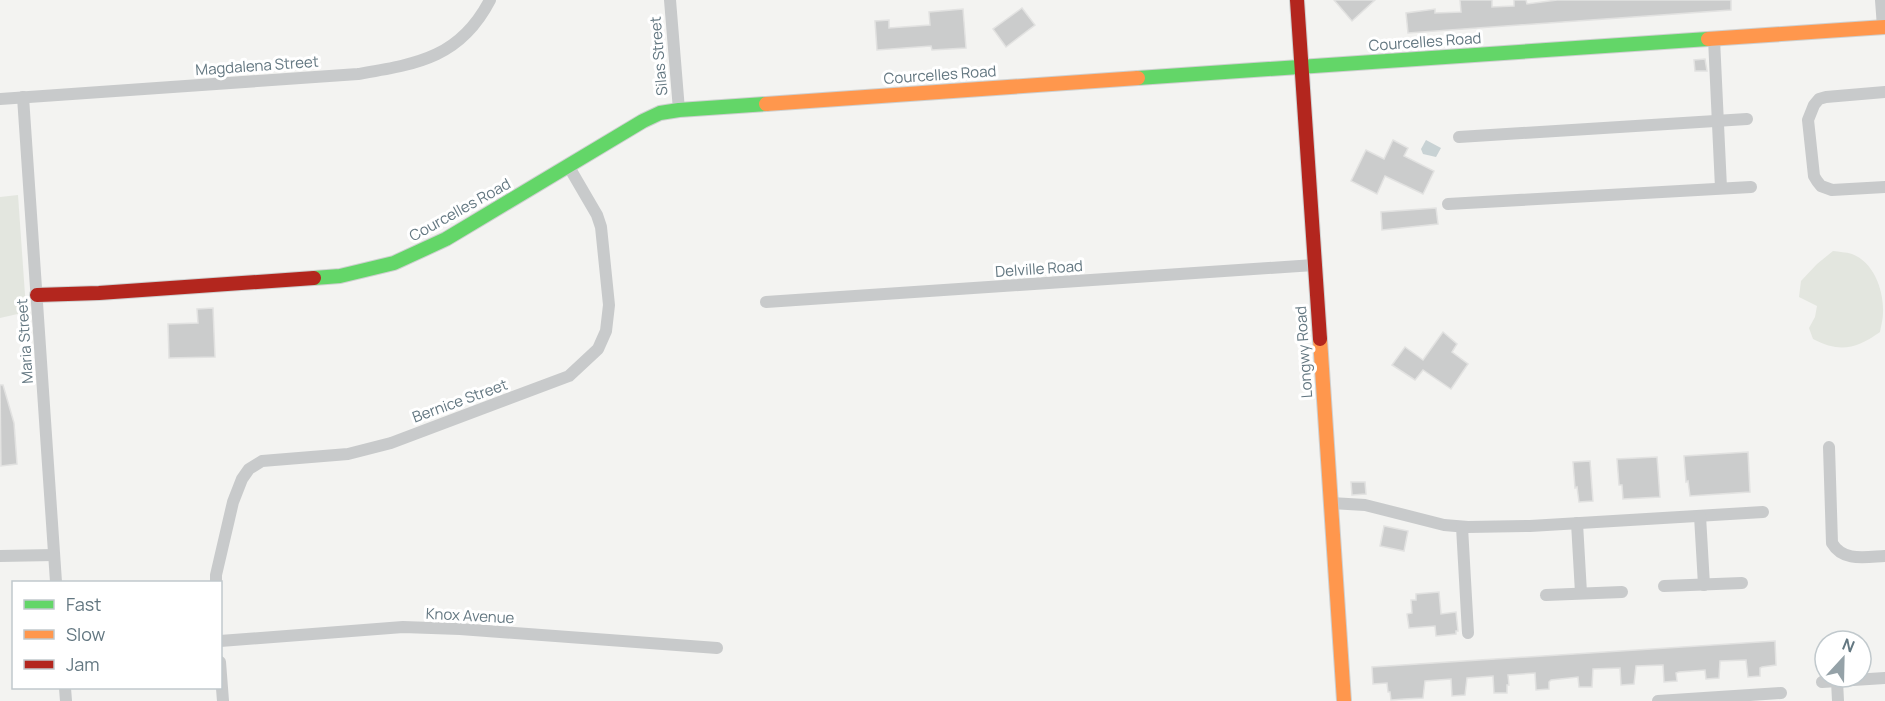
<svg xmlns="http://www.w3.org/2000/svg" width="1885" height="701" font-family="Manrope,sans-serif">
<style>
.green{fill:#e3e6df}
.water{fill:#c8d2d4}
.building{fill:#cbcccc;stroke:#e2e2e1;stroke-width:1.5}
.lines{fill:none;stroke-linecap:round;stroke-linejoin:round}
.fast-casing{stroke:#ced0d0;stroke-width:16}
.slow-casing{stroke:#ced0d0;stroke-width:16}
.jam-casing{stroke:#ced0d0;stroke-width:16}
.street{stroke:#c8cacb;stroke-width:12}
.fast{stroke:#63d668;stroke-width:14}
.slow{stroke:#ff974d;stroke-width:14}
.jam{stroke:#b3261e;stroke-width:14}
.labels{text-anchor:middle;stroke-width:6;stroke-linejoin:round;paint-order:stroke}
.street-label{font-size:15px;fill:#637781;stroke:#fff}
</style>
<rect width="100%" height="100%" fill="#f3f3f1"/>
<g class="green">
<path d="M18 195 26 309 21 310 22 313 0 318V197Z"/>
<path d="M1833 251C1839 252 1846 252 1852 254 1874 262 1884 291 1883 313 1883 319 1881 326 1880 332 1856 349 1840 353 1813 339L1809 328 1815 317 1817 306 1799 297 1801 281 1817 264Z"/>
</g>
<path class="water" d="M1426 140 1441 148 1436 157 1423 154 1421 149Z"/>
<g class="building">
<path d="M1334 0H1375L1352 21Z"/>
<path d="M1460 0H1492V7L1514 6V0H1526L1527 4 1557 0H1731V10L1408 33 1406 13 1435 9V13L1461 12Z"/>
<path d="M1022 8 1035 25 1006 47 993 29Z"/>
<path d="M963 9 966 48 932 50 931 46 877 50 875 21 889 20V28L930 25 929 12Z"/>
<path d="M1705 59 1707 71H1695L1694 60Z"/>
<path d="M1393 140 1408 148 1404 156 1434 171 1423 194 1385 176 1377 194 1351 181 1366 150 1384 159Z"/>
<path d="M1436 208 1438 224 1382 230 1381 212Z"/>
<path d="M213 308 215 357 169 358 168 324 198 323 197 309Z"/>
<path d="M1443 332 1457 344 1452 352 1468 364 1451 389 1423 370 1415 380 1392 365 1405 347 1423 360Z"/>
<path d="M0 385H3L14 423 17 464 1 466Z"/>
<path d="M1748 452 1750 492 1690 496 1688 481 1686 482 1684 456Z"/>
<path d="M1657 457 1660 497 1623 499 1622 485H1619L1617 459Z"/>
<path d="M1590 461 1593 501 1579 502 1577 487 1575 488 1573 462Z"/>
<path d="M1351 482H1365L1366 494 1352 495Z"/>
<path d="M1384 526 1408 531 1404 551 1380 546Z"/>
<path d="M1439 592 1441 614 1456 612 1458 631H1456V634L1436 636 1435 626 1409 628 1407 614 1412 613 1411 600H1416V594Z"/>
<path d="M1775 641 1776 665 1762 667 1760 668V676L1748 677 1746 660 1720 661 1719 678 1706 679 1705 670 1679 672 1676 673 1677 681 1664 682 1663 665 1636 666 1634 684 1621 685 1620 668 1593 669 1592 687H1579L1578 677 1551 680 1549 682V689L1536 690 1535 673 1508 675 1509 685H1507V693H1494L1493 676 1467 678 1465 695 1452 696 1451 679 1425 681 1423 698 1404 699 1391 700 1390 692H1388L1387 683 1373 684 1372 667Z"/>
</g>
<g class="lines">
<defs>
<g id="fast">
<path d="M1138 78 1708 39"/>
<path d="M314 278 340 276 394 263 446 239 643 121 660 113 679 110 766 104"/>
</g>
<g id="slow">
<path d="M1708 39 1885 27"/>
<path d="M766 104 1138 78"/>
<path d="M1320 339 1344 701"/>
</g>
<g id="jam">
<path d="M1297 0 1320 339"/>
<path d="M37 295 99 293 314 278"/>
</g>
</defs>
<use href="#fast" class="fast-casing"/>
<use href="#slow" class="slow-casing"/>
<use href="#jam" class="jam-casing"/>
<g class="street">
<path d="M670 0 679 110"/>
<path d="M1881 0 1883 27"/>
<path d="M1714 39 1721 188"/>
<path d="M1885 92 1826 97 1819 99 1814 105 1808 120 1814 176 1817 181 1821 186 1832 190 1885 187"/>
<path d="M23 97 56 582"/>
<path d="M0 99 358 74C417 64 460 58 490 0"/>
<path d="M1459 137 1747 119"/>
<path d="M1448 204 1751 187"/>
<path d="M766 302 1314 265"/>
<path d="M1829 447 1832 543C1843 562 1865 557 1885 556"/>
<path d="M1331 503 1365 505 1444 525 1468 527 1530 526 1763 512"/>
<path d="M1700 516 1704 585"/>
<path d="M1577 523 1581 593"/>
<path d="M1462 527 1468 633"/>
<path d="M0 556 54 555"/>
<path d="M216 582V575L233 502 242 479 249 469 262 461 348 454 391 443 569 376 598 349 606 331 609 305 601 227 597 215 569 167"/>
<path d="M1664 586 1742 583"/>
<path d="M1546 595 1622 592"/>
<path d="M220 641 403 627 460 629 717 648"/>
<path d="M220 662 223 701"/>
<path d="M1837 681 1838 701"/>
<path d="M1822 682 1885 678"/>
<path d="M65 688 66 701"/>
<path d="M1658 701 1781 693"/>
</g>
<use href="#fast" class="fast"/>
<use href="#slow" class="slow"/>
<use href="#jam" class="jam"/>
</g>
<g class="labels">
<g class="street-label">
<text transform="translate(1425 42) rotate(-4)" y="5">Courcelles Road</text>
<text transform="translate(659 56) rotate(-95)" y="5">Silas Street</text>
<text transform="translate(257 66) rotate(-4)" y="5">Magdalena Street</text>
<text transform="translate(940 75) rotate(-4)" y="5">Courcelles Road</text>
<text transform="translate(460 210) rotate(-29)" y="5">Courcelles Road</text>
<text transform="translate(1039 269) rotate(-4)" y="5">Delville Road</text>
<text transform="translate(25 341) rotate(-94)" y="5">Maria Street</text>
<text transform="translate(1304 352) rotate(-94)" y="5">Longwy Road</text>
<text transform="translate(460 401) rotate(-20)" y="5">Bernice Street</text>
<text transform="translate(470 616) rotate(3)" y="5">Knox Avenue</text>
</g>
</g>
<rect x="12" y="581" width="210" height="108" fill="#ffffff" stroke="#c1c9cd" stroke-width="1.5"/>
<rect x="24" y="600" width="30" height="9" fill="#63d668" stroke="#c1c9cd" stroke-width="1.5"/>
<text x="66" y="611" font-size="18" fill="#637781">Fast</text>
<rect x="24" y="630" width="30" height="9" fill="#ff974d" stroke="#c1c9cd" stroke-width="1.5"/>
<text x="66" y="641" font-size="18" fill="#637781">Slow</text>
<rect x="24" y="660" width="30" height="9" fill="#b3261e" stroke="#c1c9cd" stroke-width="1.5"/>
<text x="66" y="671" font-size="18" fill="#637781">Jam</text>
<g transform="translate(1843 659) rotate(22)"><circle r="28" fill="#ffffff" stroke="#c1c9cd" stroke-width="1.5"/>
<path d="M0-4.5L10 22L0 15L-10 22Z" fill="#95a2a8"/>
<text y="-9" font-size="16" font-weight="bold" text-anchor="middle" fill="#637781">N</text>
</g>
</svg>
